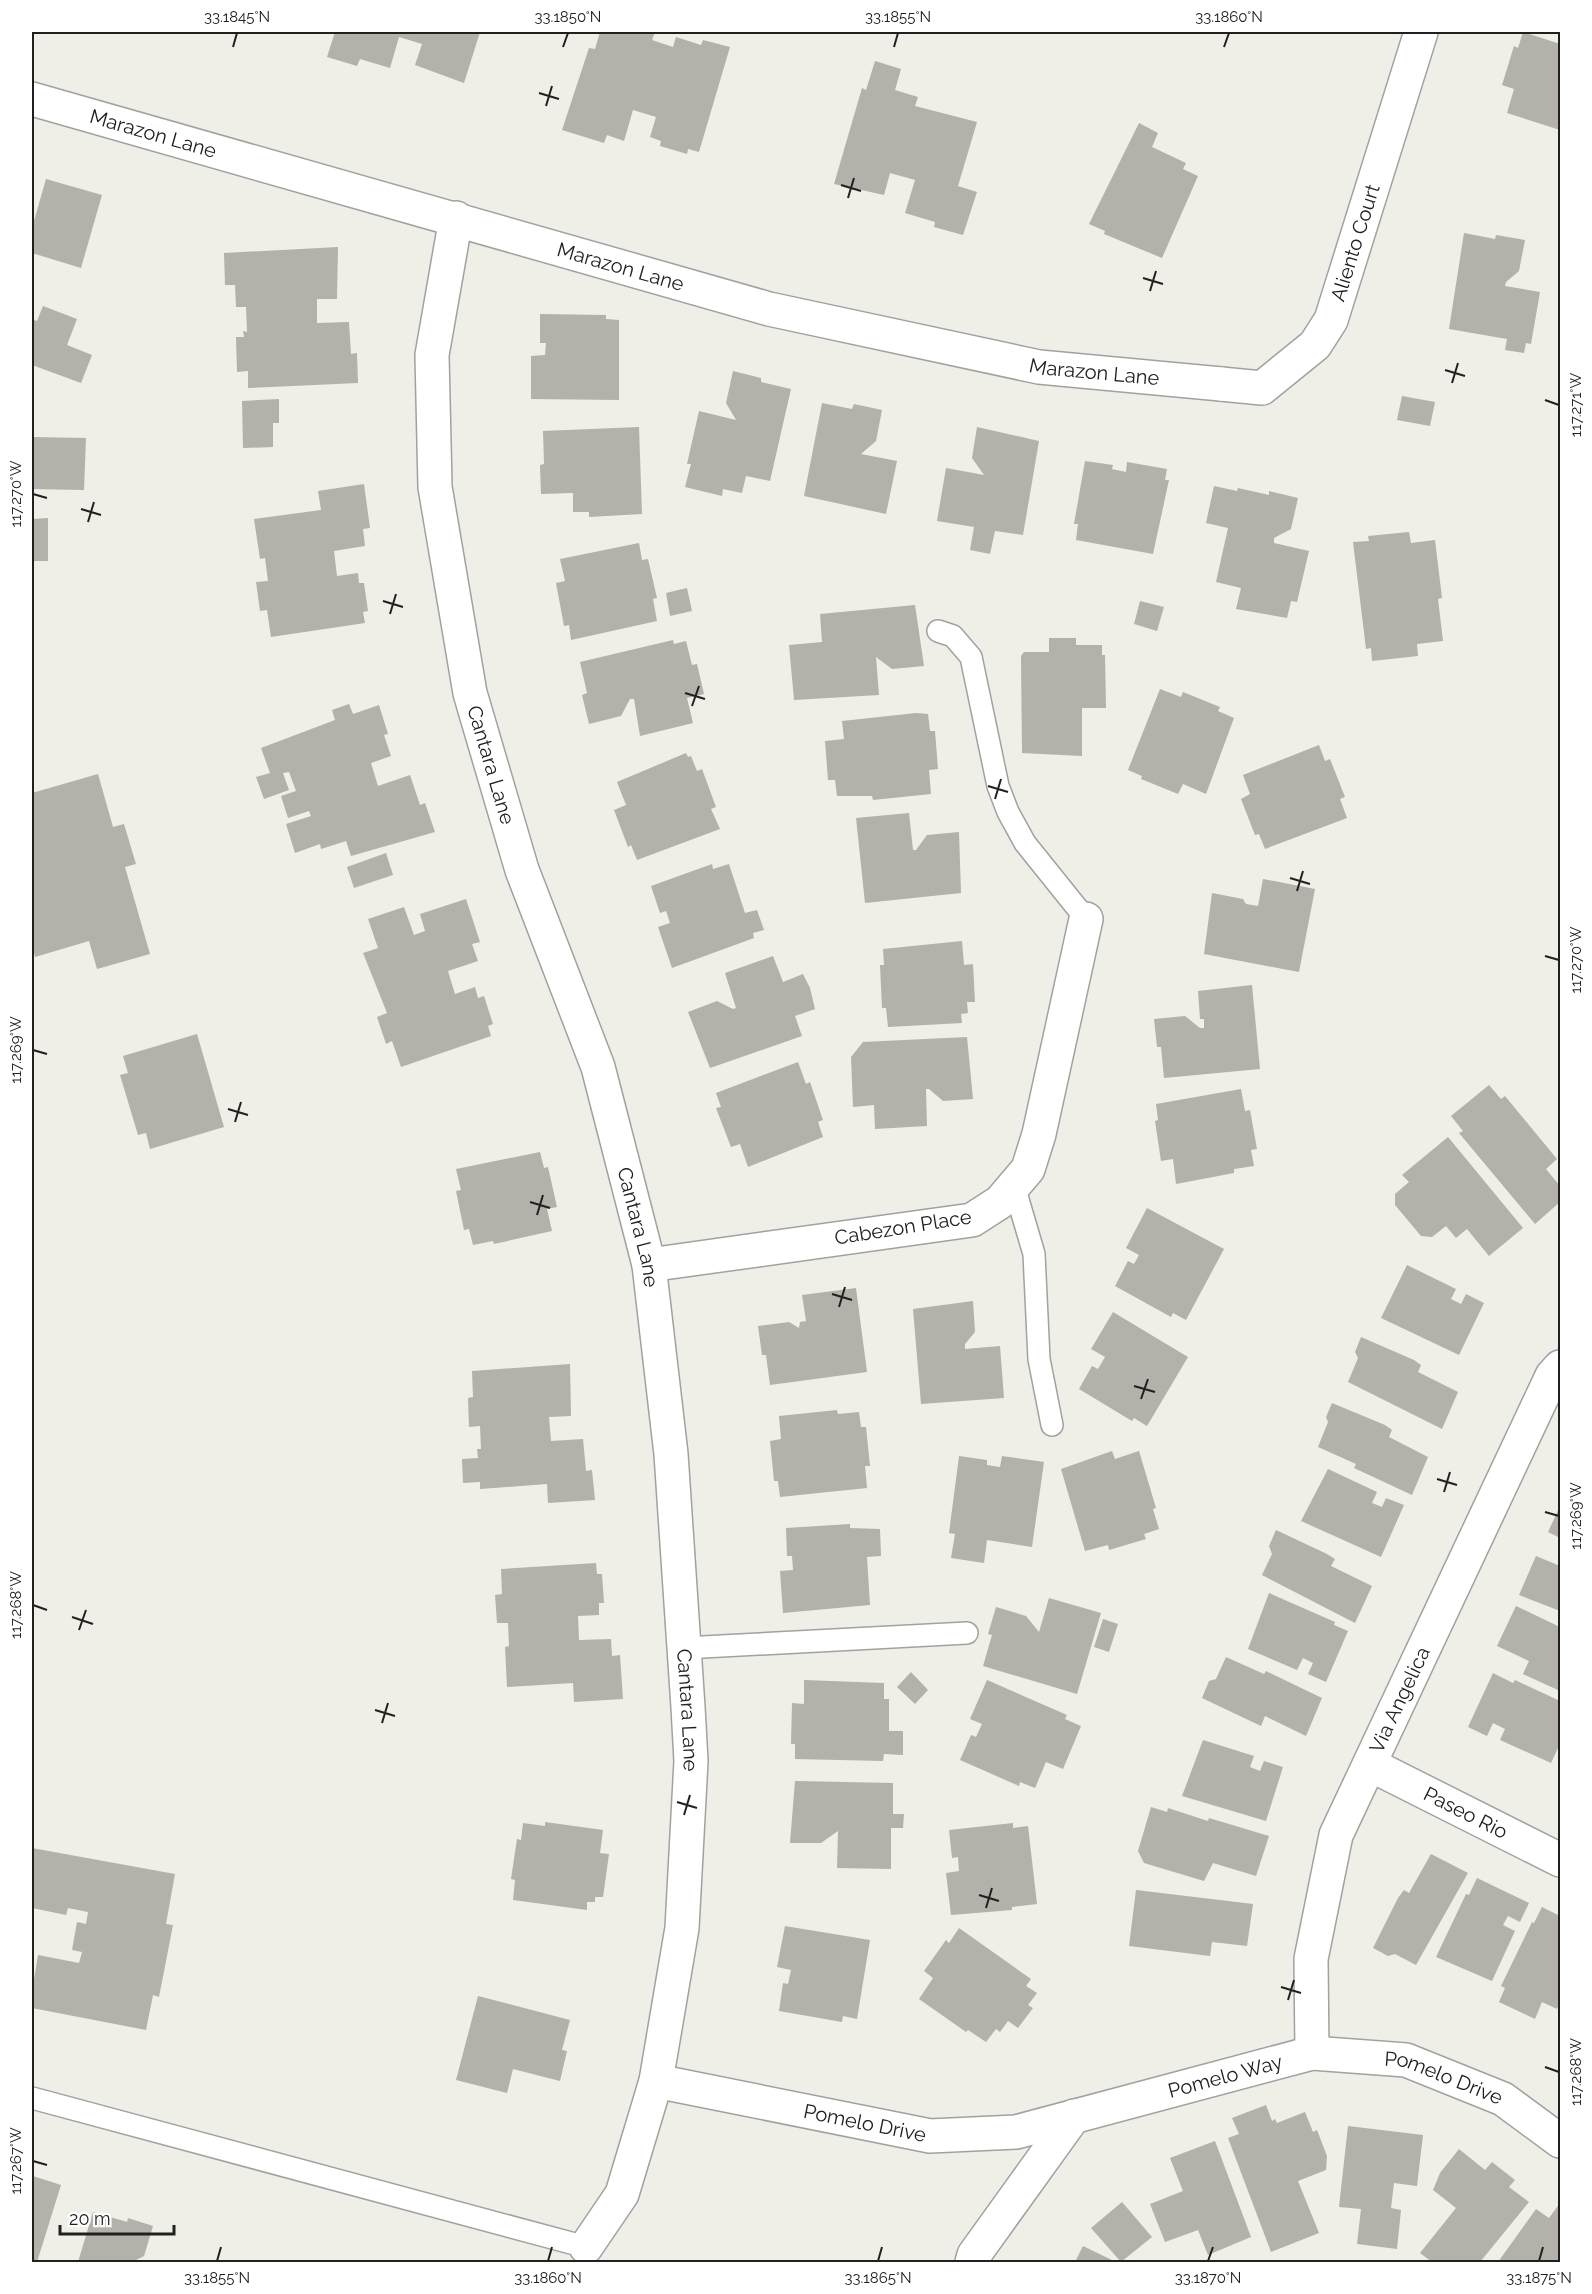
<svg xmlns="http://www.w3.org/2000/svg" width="1592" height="2294" font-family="Raleway,sans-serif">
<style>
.building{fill:#b4b0aa}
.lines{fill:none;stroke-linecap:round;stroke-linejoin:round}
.service-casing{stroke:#a1a1a1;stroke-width:24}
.minor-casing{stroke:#a1a1a1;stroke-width:36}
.tertiary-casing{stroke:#a1a1a1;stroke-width:36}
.service{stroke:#fff;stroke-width:21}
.minor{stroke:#fff;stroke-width:33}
.tertiary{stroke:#fff;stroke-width:33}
.ticks{fill:none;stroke:#202020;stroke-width:2}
.labels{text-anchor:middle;stroke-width:4.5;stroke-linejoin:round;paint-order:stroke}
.street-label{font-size:20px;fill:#202020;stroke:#fff}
.neatline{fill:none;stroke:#202020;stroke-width:2}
.ticks-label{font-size:15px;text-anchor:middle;fill:#202020}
</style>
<rect width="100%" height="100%" fill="#efeee7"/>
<g class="building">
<path d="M335 32H480L464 83 415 65 422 44 399 37 390 68 360 59 357 66 327 57Z"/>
<path d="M600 32H655L652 40 673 47 676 37 701 45 703 40 730 47 699 152 688 149 687 154 660 146 661 141 650 137 656 117 633 110 624 141 607 135 604 143 562 130 589 48 595 49Z"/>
<path d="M1523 32 1560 44V130L1507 113 1514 89 1502 85 1514 46 1518 48Z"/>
<path d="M875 61 901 69 895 90 918 97 915 106 977 122 958 186 977 192 963 235 934 227 935 222 905 213 915 180 890 173 884 195 834 184 862 88 866 90Z"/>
<path d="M1139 123 1158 133 1152 147 1186 163 1183 169 1198 176 1162 258 1104 234 1105 231 1089 224Z"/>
<path d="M46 179 102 195 81 268 32 253V228Z"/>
<path d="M1464 233 1495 239 1496 235 1525 240 1519 271 1506 282 1505 286 1540 292 1531 344 1526 343 1524 353 1505 350 1507 339 1449 329Z"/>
<path d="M338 247 337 299H317V323L349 322 351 354 357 353 358 383 248 388V371L237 372 236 337H244L243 331 247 332 246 307H236L235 285H225L224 253Z"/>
<path d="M43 306 77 319 67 345 92 355 81 383 32 365V319L37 321Z"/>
<path d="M540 314 606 315V319L619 320V400L531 399V356L545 355 546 343H540Z"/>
<path d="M733 371 761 378V382L791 389 770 481 746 476 742 493 723 489 722 496 685 487 691 464H687L699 411 736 420 726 403Z"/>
<path d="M1402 396 1435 402 1430 426 1397 420Z"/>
<path d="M279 399V423H273V447L243 448 242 401Z"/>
<path d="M822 403 852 409 854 404 882 410 876 441 861 454 897 461 886 514 804 496Z"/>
<path d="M639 427 642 514 589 517V512H573V493L541 494 540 465 544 464 543 431Z"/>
<path d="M977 427 1039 441 1023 535 995 531 990 554 970 550 974 527 937 521 946 468 984 475 972 458Z"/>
<path d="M32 437 86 438 84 490 32 489Z"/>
<path d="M1085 461 1113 465 1112 469 1126 472 1127 462 1167 469 1165 480H1169L1153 554 1076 540 1078 524H1074Z"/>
<path d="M364 484 370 528 363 529 365 546 334 551 337 576 358 573 359 583H364L368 611 363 612 365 623 271 637 267 610 260 611 256 582 268 581 265 558 260 559 254 519 321 510 318 491Z"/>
<path d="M1214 486 1237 491 1238 488 1269 495V491L1298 498 1291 529 1274 538V543L1309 551 1297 602 1291 601 1287 618 1236 609 1241 588 1216 582 1228 528 1206 523Z"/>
<path d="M48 518V561H32V519Z"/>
<path d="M1409 532 1411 543 1435 540 1442 598 1438 599 1443 641 1417 644 1418 656 1372 661 1371 648 1366 649 1353 542 1369 541 1368 536Z"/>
<path d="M639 543 642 560 648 559 657 598 653 599 657 621 571 640 569 625 564 626 556 583 565 581 560 559Z"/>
<path d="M687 588 692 611 670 616 666 593Z"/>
<path d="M1140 601 1164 607 1157 631 1134 624Z"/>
<path d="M915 605 924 666 892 669 876 657 879 695 794 700 789 645 822 642 820 614Z"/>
<path d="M1049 638H1076V645H1102V655H1105L1106 708H1082V756L1022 753 1021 656 1024 652H1049Z"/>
<path d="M673 640 674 644 686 641 692 665 697 664 704 694 687 698 693 723 640 736 634 699H630L621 716 589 724 582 695 587 693 580 662Z"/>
<path d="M1160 689 1181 697 1183 692 1220 707 1218 711 1234 718 1206 794 1183 784 1178 794 1141 779 1142 776 1128 770Z"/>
<path d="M349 704 353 714 379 705 388 734 384 735 391 756 371 763 378 786 410 775 420 805 425 803 435 832 351 856 346 841 321 849 320 844 295 853 286 824 311 816 309 811 288 818 281 796 296 791 289 772 283 773 289 790 264 799 256 777 270 773 261 748 335 720 332 710Z"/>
<path d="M916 713 928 714 930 731H935L938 769 929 770 931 794 873 800 872 796H837L835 780H828L825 741 844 739 842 721Z"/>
<path d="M1319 745 1325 761 1330 759 1345 797 1340 799 1347 818 1265 849 1259 834 1255 835 1241 799 1250 794 1243 775Z"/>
<path d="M686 753 688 757 691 756 697 771 702 769 716 807 711 809 720 829 637 860 631 845 628 847 614 810 626 805 617 782Z"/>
<path d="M98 774 113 827 124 824 136 864 125 867 150 954 97 969 89 941 35 957 32 945V793Z"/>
<path d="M909 813 913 850H916L927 835 959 832 961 893 865 903 856 818Z"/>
<path d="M386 853 393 875 354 888 347 867Z"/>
<path d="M712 864 713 869 729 864 745 913 757 910 764 930 753 933 754 938 672 968 658 927 670 923 666 911 660 913 651 886Z"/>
<path d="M1263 879 1315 889 1299 972 1204 954 1212 893 1243 899 1246 904 1258 906Z"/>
<path d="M466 899 480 942 472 944 478 961 448 971 455 994 475 987 478 998 484 996 493 1024 488 1026 491 1036 401 1067 392 1041 386 1044 377 1017 387 1013 363 953 378 948 368 919 404 907 414 935 425 931 420 914Z"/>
<path d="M962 941 964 965 973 964 975 1002H967L968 1013 961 1014 962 1023 888 1027 886 1008H882L880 965H884L883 949Z"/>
<path d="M773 956 783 982 803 974 810 988 815 1009 795 1016 802 1036 710 1068 688 1012 717 1001 733 1009 736 1008 725 973Z"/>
<path d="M1252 985 1260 1069 1164 1078 1161 1047H1157L1154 1019 1185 1016 1200 1028H1204V1019H1200L1198 991Z"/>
<path d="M197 1034 224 1127 150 1149 146 1133 138 1135 120 1075 128 1073 123 1056Z"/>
<path d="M967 1037 973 1099 943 1101 929 1089H926L927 1126 875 1129 874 1105 853 1107 851 1057 863 1042Z"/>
<path d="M798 1062 806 1084 810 1082 823 1120 818 1122 823 1137 748 1167 740 1144 731 1147 716 1108 721 1107 716 1093Z"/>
<path d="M1489 1085 1501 1099 1505 1096 1557 1159 1546 1169 1560 1186V1202L1535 1224 1459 1133 1463 1131 1451 1116Z"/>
<path d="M1241 1089 1245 1111 1250 1110 1257 1149 1251 1150 1254 1166 1234 1169V1173L1176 1184 1173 1159 1161 1161 1155 1121 1158 1120 1156 1104Z"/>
<path d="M1448 1137 1523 1228 1489 1256 1467 1229 1456 1238 1446 1226 1432 1237 1421 1236 1395 1205V1194L1409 1182 1402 1175Z"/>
<path d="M540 1152 544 1168 548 1167 557 1207 547 1209 552 1231 494 1244 493 1241 473 1245 469 1229 464 1230 456 1191 461 1190 456 1169Z"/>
<path d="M1147 1208 1224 1249 1186 1320 1173 1313 1171 1317 1115 1286 1128 1261 1134 1264 1139 1255 1126 1248Z"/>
<path d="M1407 1265 1456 1289 1451 1299 1461 1304 1466 1294 1484 1303 1459 1355 1381 1318Z"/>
<path d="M856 1288 867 1372 770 1385 766 1355H762L758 1326 789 1322 799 1328 800 1322 806 1321 802 1295Z"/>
<path d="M973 1301 975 1332 965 1344V1349L1000 1346 1004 1398 921 1404 913 1309Z"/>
<path d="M1113 1312 1188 1357 1147 1426 1134 1418 1132 1421 1079 1389 1092 1366 1098 1369 1105 1357 1091 1349Z"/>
<path d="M1361 1337 1414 1360 1421 1365 1418 1372 1458 1392 1442 1429 1348 1382 1358 1358 1355 1352Z"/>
<path d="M570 1364 571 1416 549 1417 551 1441 583 1439 586 1471 592 1470 595 1500 548 1503 547 1484 480 1489V1482L463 1483 462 1459 478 1458 477 1449H481L480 1426 469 1427 468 1398 473 1397 472 1371Z"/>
<path d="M1332 1403 1385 1425 1392 1430 1389 1437 1428 1457 1412 1495 1354 1468 1356 1464 1318 1447 1328 1422 1326 1417Z"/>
<path d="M837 1410 838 1414 859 1412 861 1427H866L870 1466H865L867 1488 780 1497 778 1481H774L770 1441 781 1439 779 1416Z"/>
<path d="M1112 1451 1115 1459 1139 1451 1156 1508 1153 1509 1159 1529 1144 1534 1146 1539 1109 1550 1108 1545 1085 1551 1061 1469Z"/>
<path d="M959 1456 987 1460V1465L1000 1467 1002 1456 1044 1462 1032 1547 987 1540 984 1563 951 1558 955 1534 949 1533Z"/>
<path d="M1328 1469 1377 1492 1372 1503 1382 1507 1386 1498 1404 1505 1381 1557 1301 1521Z"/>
<path d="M1560 1506V1538L1548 1532Z"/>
<path d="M850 1524V1528L880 1529 881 1556 867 1557 870 1605 783 1613 780 1571 793 1570 792 1556H787L786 1528Z"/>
<path d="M1276 1530 1327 1554 1335 1559 1331 1566 1372 1586 1355 1623 1262 1575 1272 1554 1269 1546Z"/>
<path d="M1536 1556 1560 1566V1611L1519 1595Z"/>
<path d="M596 1563 597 1574H602L604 1603H599V1615L578 1616 579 1640 611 1639 612 1656 620 1655 623 1699 574 1702 573 1683 507 1687 505 1647 509 1646 508 1623H497L495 1595 502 1594 501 1569Z"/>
<path d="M1269 1593 1335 1622 1334 1625 1348 1631 1326 1682 1308 1674 1313 1663 1303 1658 1297 1670 1248 1649Z"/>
<path d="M1049 1598 1101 1613 1077 1694 983 1666 992 1635 988 1634 996 1607 1026 1616 1039 1632Z"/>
<path d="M1516 1606 1560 1627V1691L1523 1674 1529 1661 1497 1646Z"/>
<path d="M1103 1619 1118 1624 1109 1652 1094 1647Z"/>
<path d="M1226 1657 1264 1674 1266 1671 1322 1698 1306 1736 1265 1716 1261 1726 1202 1698 1209 1681 1216 1679Z"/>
<path d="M911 1672 928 1690 915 1704 897 1687Z"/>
<path d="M1493 1673 1513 1683 1515 1680 1560 1701V1749L1558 1748 1551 1763 1500 1740 1505 1729 1493 1723 1487 1736 1468 1727Z"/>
<path d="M804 1680 884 1683V1699H889V1731H903V1755L884 1754 883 1761 795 1759V1744H791L792 1703 804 1704Z"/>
<path d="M987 1680 1067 1715 1065 1719 1081 1726 1063 1769 1046 1762 1035 1788 1020 1782 1019 1786 960 1760 971 1735 976 1737 982 1724 970 1719Z"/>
<path d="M1203 1740 1254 1756 1250 1767 1260 1771 1264 1761 1283 1767 1266 1821 1182 1796Z"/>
<path d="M795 1781 893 1783V1814H904L903 1828H891V1869L837 1868 838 1831 821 1843H790Z"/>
<path d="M1151 1807 1167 1812 1168 1808 1208 1821 1209 1818 1269 1836 1256 1876 1213 1863 1204 1881 1144 1863 1138 1851Z"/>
<path d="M545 1822 603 1830 600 1853 609 1854 603 1897H595V1902H587V1910L513 1900 515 1880 511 1879 517 1839 521 1840 523 1823 545 1826Z"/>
<path d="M1013 1823V1828L1028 1826 1037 1904 1012 1907V1910L951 1915 946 1873 959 1871 958 1857 952 1858 949 1830Z"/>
<path d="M32 1848 175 1874 166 1924 173 1925 159 1997 153 1995 146 2030 32 2008V1991L38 1955 79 1963 82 1952 72 1950 77 1922 86 1924 88 1912 68 1908 66 1915 32 1908Z"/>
<path d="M1431 1854 1468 1873 1416 1965 1395 1954 1388 1956 1373 1948 1398 1898 1404 1890 1409 1893Z"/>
<path d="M1477 1878 1529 1903 1520 1922 1508 1916 1503 1925 1515 1931 1492 1981 1436 1957 1466 1894 1469 1895Z"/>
<path d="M1136 1890 1253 1904 1247 1946 1212 1942 1210 1956 1129 1946Z"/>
<path d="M1542 1907 1560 1916V2002L1557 2009 1542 2002 1535 2019 1499 2002 1505 1988 1501 1986 1532 1922 1534 1923Z"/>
<path d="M785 1926 870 1940 857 2019 843 2016 842 2022 779 2011 783 1983 788 1984 791 1970 777 1967Z"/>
<path d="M959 1928 1031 1979 1026 1986 1037 1993 1028 2005 1033 2008 1018 2028 1008 2021 1000 2032 996 2029 986 2042 968 2030 966 2032 919 1999 933 1978 924 1971 946 1940 949 1943Z"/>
<path d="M478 1996 570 2020 562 2050 567 2051 560 2081 513 2069 507 2093 456 2080Z"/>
<path d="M1266 2105 1272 2121 1275 2119 1277 2123 1305 2112 1313 2132 1317 2130 1327 2156 1326 2170 1298 2181 1319 2233 1271 2252 1228 2138 1239 2134 1232 2118Z"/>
<path d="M1348 2126 1423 2135 1417 2186 1394 2183 1391 2208 1401 2210 1397 2249 1357 2244 1361 2209 1339 2207Z"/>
<path d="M1215 2141 1251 2237 1208 2255 1198 2230 1165 2242 1150 2204 1183 2191 1170 2158Z"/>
<path d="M1459 2149 1485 2170 1492 2162 1515 2180 1509 2187 1529 2202 1480 2262H1432L1420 2253 1456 2208 1433 2190 1440 2173Z"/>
<path d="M33 2176 61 2185 37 2262H32Z"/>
<path d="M1122 2202 1152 2237 1121 2262 1091 2228Z"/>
<path d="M1560 2203V2262H1498L1536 2209 1549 2218Z"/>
<path d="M93 2212 127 2222 128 2218 153 2226 144 2256 132 2262H78Z"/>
<path d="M1083 2246 1116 2262H1075Z"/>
</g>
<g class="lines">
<defs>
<g id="service">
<path d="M938 631 953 636 971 657 998 786 1008 812 1025 843 1086 919"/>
<path d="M1014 1186 1034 1254 1039 1359 1052 1425"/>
<path d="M684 1648 967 1633"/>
<path d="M32 2098 586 2247"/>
</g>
<g id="minor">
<path id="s1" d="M1221 384 1262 388 1315 345 1331 320 1421 32"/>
<path d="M649 1265 972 1220 1000 1202 1028 1169 1039 1134 1086 919"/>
<path id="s2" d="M1371 1765 1560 1860"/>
<path id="s3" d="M1312 2053 1311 1959 1336 1835 1552 1376 1560 1367"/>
</g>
<g id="tertiary">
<path id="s4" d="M32 99 769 309 1039 367 1221 384"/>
<path id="s5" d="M456 218 432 355 435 487 470 693 522 870 598 1067 649 1265 671 1454 688 1707 691 1761 682 1928 656 2081 622 2194 586 2247"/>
<path id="s6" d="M656 2081 930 2136 1016 2132 1312 2053 1406 2060 1503 2099 1560 2141"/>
<path d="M972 2262 974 2255 1074 2116"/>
</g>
</defs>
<use href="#service" class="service-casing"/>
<use href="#minor" class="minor-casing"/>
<use href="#tertiary" class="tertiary-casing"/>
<use href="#service" class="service"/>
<use href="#minor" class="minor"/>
<use href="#tertiary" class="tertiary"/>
</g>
<path class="ticks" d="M233 47 237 33M563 47 568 33M894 47 898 33M1224 47 1229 33M539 93 559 99M546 106 552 86M841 185 861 191M848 198 854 178M1143 278 1163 284M1150 291 1156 271M1445 370 1465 376M1452 383 1458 363M1545 400 1559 405M33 494 47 498M81 509 101 515M88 522 94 502M383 601 403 607M390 614 396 594M685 693 705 699M692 706 699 686M988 786 1008 792M995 799 1001 779M1290 878 1310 884M1297 891 1303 871M1545 956 1559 960M33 1050 47 1054M228 1109 248 1115M235 1122 241 1102M530 1202 550 1208M537 1215 543 1195M832 1294 852 1300M839 1307 845 1287M1134 1386 1155 1392M1141 1399 1148 1379M1437 1479 1457 1485M1444 1492 1450 1472M1545 1512 1559 1516M33 1605 47 1610M72 1617 93 1624M79 1630 86 1610M375 1710 395 1716M382 1723 388 1703M677 1802 697 1808M684 1815 690 1795M979 1895 999 1901M986 1908 992 1888M1281 1987 1301 1993M1288 2000 1294 1980M1545 2067 1559 2072M33 2161 47 2165M217 2261 221 2247M548 2261 552 2247M878 2261 882 2247M1208 2261 1213 2247M1539 2261 1543 2247"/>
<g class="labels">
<g class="street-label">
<text dy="7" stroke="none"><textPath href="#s4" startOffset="126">Marazon Lane</textPath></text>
<text dy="7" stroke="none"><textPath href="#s1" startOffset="220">Aliento Court</textPath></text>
<text dy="7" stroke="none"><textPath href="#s4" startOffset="612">Marazon Lane</textPath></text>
<text dy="7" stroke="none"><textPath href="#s4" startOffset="1098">Marazon Lane</textPath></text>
<text dy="7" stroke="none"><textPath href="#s5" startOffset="555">Cantara Lane</textPath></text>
<text transform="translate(903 1227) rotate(-9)" y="7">Cabezon Place</text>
<text dy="7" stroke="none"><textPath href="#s5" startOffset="1041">Cantara Lane</textPath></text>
<text dy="7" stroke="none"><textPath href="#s3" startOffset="370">Via Angelica</textPath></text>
<text dy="7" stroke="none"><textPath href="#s5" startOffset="1527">Cantara Lane</textPath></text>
<text dy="7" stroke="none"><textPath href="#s2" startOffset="106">Paseo Rio</textPath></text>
<text dy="7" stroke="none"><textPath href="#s6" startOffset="582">Pomelo Way</textPath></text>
<text dy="7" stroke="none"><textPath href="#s6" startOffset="807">Pomelo Drive</textPath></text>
<text dy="7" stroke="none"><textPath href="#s6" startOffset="213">Pomelo Drive</textPath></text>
</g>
</g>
<rect width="1592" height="2294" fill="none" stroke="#ffffff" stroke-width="66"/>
<path d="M60 2225v9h114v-9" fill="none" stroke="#202020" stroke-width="3"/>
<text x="69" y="2225" font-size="18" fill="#202020" stroke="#ffffff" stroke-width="4.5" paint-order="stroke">20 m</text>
<rect x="33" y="33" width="1526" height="2228" class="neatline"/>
<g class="ticks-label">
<text x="237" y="22">33.1845°N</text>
<text x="568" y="22">33.1850°N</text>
<text x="898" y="22">33.1855°N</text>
<text x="1229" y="22">33.1860°N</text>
<text transform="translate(1576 405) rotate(-90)" y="5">117.271°W</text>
<text transform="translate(16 494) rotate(-90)" y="5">117.270°W</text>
<text transform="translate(1576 960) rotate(-90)" y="5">117.270°W</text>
<text transform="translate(16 1050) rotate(-90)" y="5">117.269°W</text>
<text transform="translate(1576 1516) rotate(-90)" y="5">117.269°W</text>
<text transform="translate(16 1605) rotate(-90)" y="5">117.268°W</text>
<text transform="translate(1576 2072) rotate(-90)" y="5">117.268°W</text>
<text transform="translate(16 2161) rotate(-90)" y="5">117.267°W</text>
<text x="217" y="2283">33.1855°N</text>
<text x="548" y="2283">33.1860°N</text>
<text x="878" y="2283">33.1865°N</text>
<text x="1208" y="2283">33.1870°N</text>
<text x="1539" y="2283">33.1875°N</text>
</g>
</svg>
